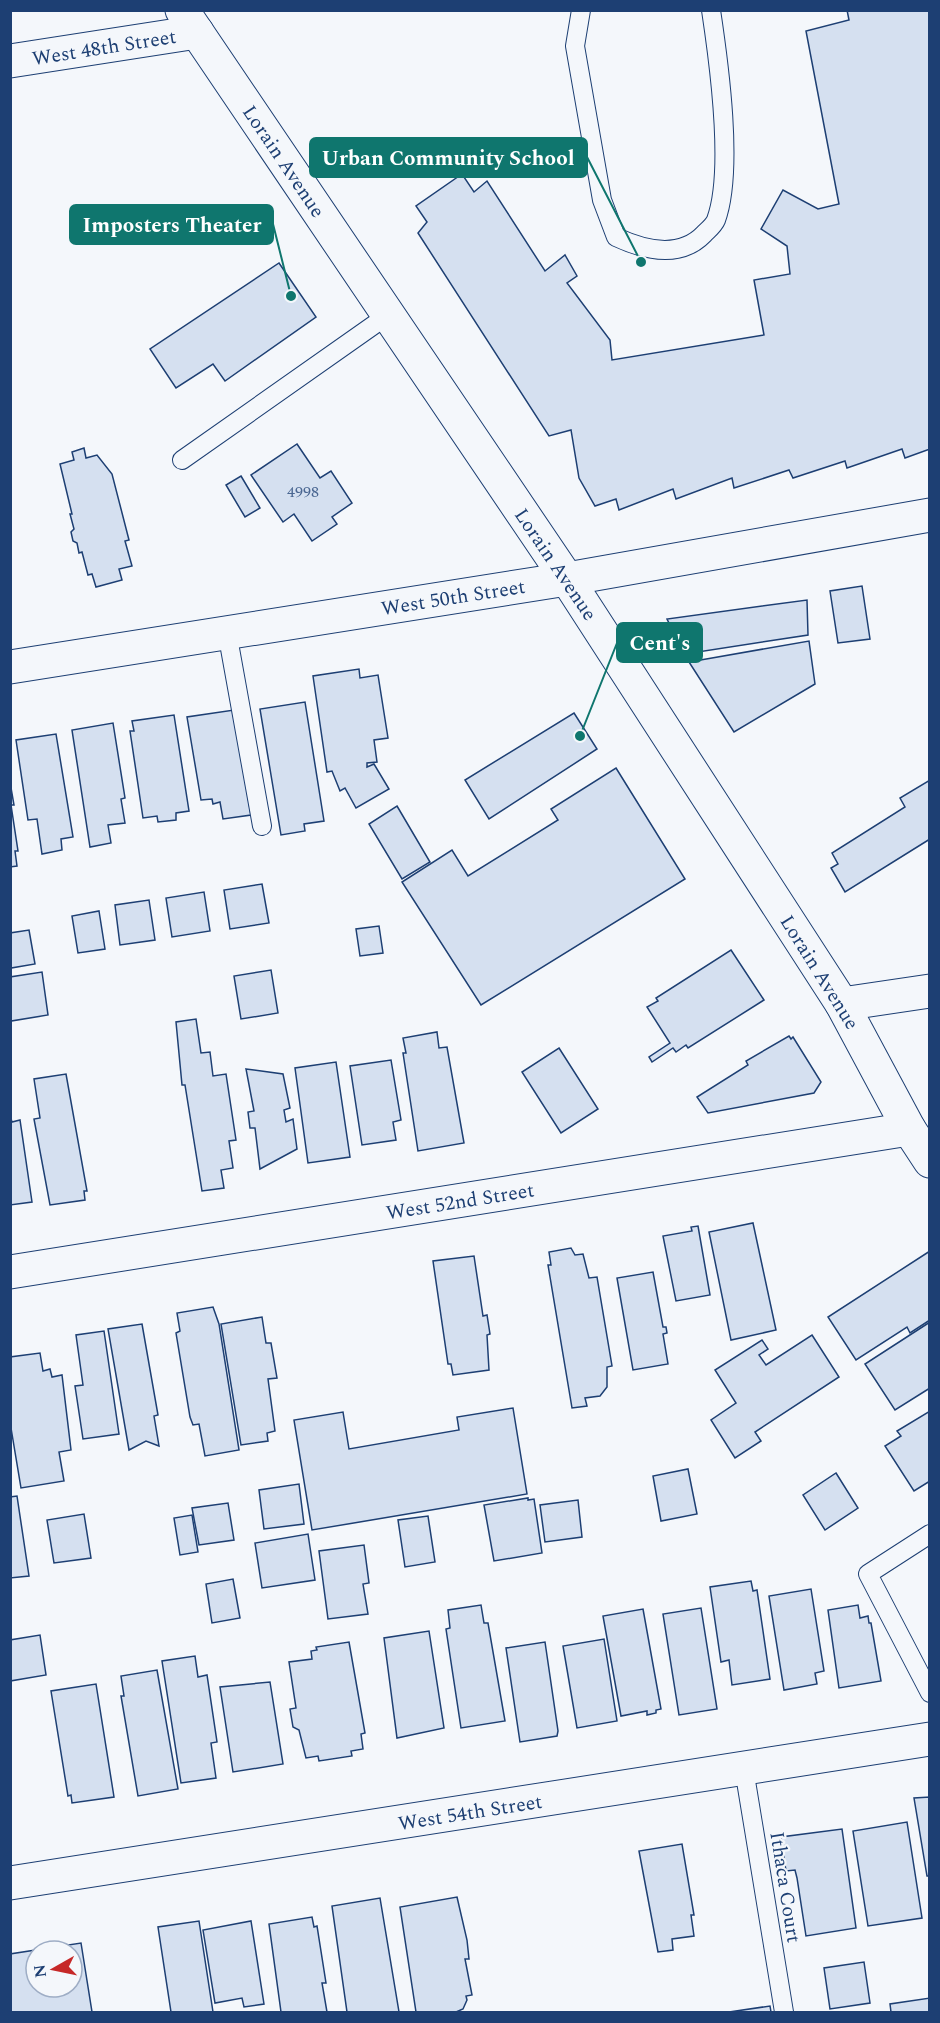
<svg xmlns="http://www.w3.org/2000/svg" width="940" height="2023" font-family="Spectral,serif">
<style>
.building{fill:#d5e0f0;stroke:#1d3f73;stroke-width:1.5;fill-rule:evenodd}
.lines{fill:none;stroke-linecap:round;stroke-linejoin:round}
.lane-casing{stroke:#1d3f73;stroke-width:20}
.street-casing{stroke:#1d3f73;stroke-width:35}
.primary-casing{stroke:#1d3f73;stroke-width:35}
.lane{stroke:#f4f7fb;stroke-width:18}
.street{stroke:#f4f7fb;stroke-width:33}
.primary{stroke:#f4f7fb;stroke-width:33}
.labels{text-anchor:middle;stroke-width:4.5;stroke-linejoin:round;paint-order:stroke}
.number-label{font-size:16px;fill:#4b6792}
.street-label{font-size:20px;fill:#1d3f73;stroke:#f4f7fb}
.leader{fill:none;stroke:#0f766e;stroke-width:2}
.callout-dot{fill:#0f766e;stroke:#f4f7fb;stroke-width:2}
.callout{fill:#0f766e;stroke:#0f766e;stroke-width:2}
.callout-label{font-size:21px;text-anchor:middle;font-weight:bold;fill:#fff}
</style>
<rect width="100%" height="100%" fill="#f4f7fb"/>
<g class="building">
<path d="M847 10H930V449L905 458 902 449 847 468 845 461 793 478 789 470 734 488 732 478 676 499 673 489 619 510 616 499 595 506 579 478 571 430 549 436 418 233 427 222 416 206 462 174 474 192 487 181 545 271 565 255 577 276 567 283 610 340 612 360 764 335 754 280 790 274 787 246 761 229 783 190 818 209 839 204 806 31 849 20Z"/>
<path d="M279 263 316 317 225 381 213 364 176 388 150 349Z"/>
<path d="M297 444 320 478 331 471 352 503 332 517 337 524 312 541 294 514 283 522 251 475Z"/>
<path d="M84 448 86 458 97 455 112 474 129 540 125 541 132 566 119 569 122 580 96 587 92 574 88 575 82 552 79 553 77 543 73 541 71 532 74 529 70 514H72L60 464 74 460 72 452Z"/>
<path d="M241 476 260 508 245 517 226 485Z"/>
<path d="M862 586 870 639 838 643 830 591Z"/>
<path d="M807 600 808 635 685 654 667 619Z"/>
<path d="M809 641 815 684 734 732 689 662Z"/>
<path d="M359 669 360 678 378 675 388 738 374 740 377 762 367 763V767L374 764 389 789 356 808 345 788 340 791 332 771 327 772 313 676Z"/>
<path d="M305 702 324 821 304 824 305 831 281 835 260 709Z"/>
<path d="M234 710 251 815 223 819 220 802 213 804 212 799 201 800 187 717Z"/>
<path d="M574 713 597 749 489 819 465 780Z"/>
<path d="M174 715 189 811 176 813V820L158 822 157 816 143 818 130 731H134L132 721Z"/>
<path d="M113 723 125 798 121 799 125 823 108 825 111 843 90 847 72 730Z"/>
<path d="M56 734 73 837 61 839 62 850 42 854 37 819 28 820 16 740Z"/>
<path d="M616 768 685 879 481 1005 402 882 452 850 468 876 558 820 551 809Z"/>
<path d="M930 780V839L845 892 831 868 838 864 832 853 905 807 900 798Z"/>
<path d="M10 782 14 805H11L18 851H15L17 866 10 867Z"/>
<path d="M397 806 430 862 402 879 369 824Z"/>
<path d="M262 884 269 923 230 929 224 890Z"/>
<path d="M204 892 210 931 172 937 166 898Z"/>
<path d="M149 900 155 940 120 945 115 905Z"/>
<path d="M99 911 105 949 78 953 72 916Z"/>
<path d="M379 926 383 953 360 956 356 929Z"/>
<path d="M29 930 35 964 11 968 10 933Z"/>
<path d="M731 950 764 1000 688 1048 686 1045 676 1052 673 1048 652 1062 649 1057 670 1043 647 1007 658 1001 656 998Z"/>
<path d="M271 970 278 1013 241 1019 234 976Z"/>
<path d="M42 972 48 1015 11 1021 10 977Z"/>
<path d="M196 1019 201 1053 210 1052 213 1076 226 1074 236 1140 229 1141 233 1168 221 1170 224 1188 202 1191 185 1085H182L176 1022Z"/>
<path d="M437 1032 439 1048 447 1047 464 1143 418 1151 403 1053H406L403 1038Z"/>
<path d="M789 1036 791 1039 793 1037 821 1082 814 1093 708 1113 697 1097 748 1065 746 1061Z"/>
<path d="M559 1048 598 1109 561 1133 522 1072Z"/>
<path d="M391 1060 401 1120 393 1122 396 1140 362 1145 350 1066Z"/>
<path d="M336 1062 350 1157 308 1163 295 1068Z"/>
<path d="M246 1069 283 1074 290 1108 284 1110 286 1122 293 1119 297 1149 260 1169 255 1128H250L248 1112 254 1111Z"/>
<path d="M66 1074 87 1191H84L85 1200 50 1205 34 1119 40 1118 34 1079Z"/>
<path d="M10 1115 12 1122 20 1120 32 1202 10 1205Z"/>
<path d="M753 1223 776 1330 731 1340 709 1232Z"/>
<path d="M698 1226 710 1295 676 1301 663 1236 692 1231 691 1227Z"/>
<path d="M571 1248 575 1255 583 1254 589 1278 597 1277 612 1366 607 1367V1387L600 1396 585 1398 587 1406 572 1408 548 1265H551L549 1252Z"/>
<path d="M930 1251V1320L910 1333 907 1327 856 1360 828 1317Z"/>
<path d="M474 1256 483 1316 487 1315 490 1334 487 1335 489 1370 453 1375 451 1364H448L433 1261Z"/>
<path d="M653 1272 663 1327H666L667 1333 663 1334 668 1364 633 1370 617 1278Z"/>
<path d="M213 1307 219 1324 239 1450 205 1456 199 1424 193 1425 190 1417 176 1333 180 1331 177 1313Z"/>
<path d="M262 1317 266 1343H271L277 1378 268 1379 275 1431 267 1433 268 1441 241 1445 221 1324Z"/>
<path d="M930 1322V1388L895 1410 865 1364Z"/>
<path d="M142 1324 158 1415 154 1416 159 1446 146 1441 129 1450 108 1329Z"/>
<path d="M104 1331 119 1434 83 1439 75 1386 83 1385 76 1335Z"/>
<path d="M812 1335 839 1377 755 1432 761 1441 735 1458 711 1420 736 1403 715 1370 762 1340 768 1349 759 1355 766 1365Z"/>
<path d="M40 1353 43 1371 50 1369 52 1377 62 1375 71 1450 59 1452 64 1481 21 1488 10 1422V1357Z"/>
<path d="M513 1408 527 1494 312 1530 294 1420 343 1412 349 1449 459 1430 457 1417Z"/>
<path d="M930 1411V1481L914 1491 885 1446 901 1436 897 1431Z"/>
<path d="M688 1469 697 1514 661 1521 653 1476Z"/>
<path d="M836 1473 858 1508 825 1530 803 1495Z"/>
<path d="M299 1484 304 1524 264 1529 259 1490Z"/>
<path d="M17 1496 29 1576 10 1578V1497Z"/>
<path d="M528 1498V1500L534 1499 542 1553 494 1561 484 1505Z"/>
<path d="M578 1500 582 1537 545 1542 540 1505Z"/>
<path d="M228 1503 234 1540 199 1545 192 1508Z"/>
<path d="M84 1514 91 1558 54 1563 47 1520Z"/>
<path d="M192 1515 198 1552 180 1555 174 1518Z"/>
<path d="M428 1516 435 1562 405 1567 398 1520Z"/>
<path d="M308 1534 315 1580 262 1588 255 1543Z"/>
<path d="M364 1545 369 1583 363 1584 368 1614 328 1619 319 1551Z"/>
<path d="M233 1579 240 1618 212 1623 206 1584Z"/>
<path d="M751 1581 753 1591 757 1590 770 1679 732 1685 729 1660 721 1662 710 1587Z"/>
<path d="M811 1589 824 1671 815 1673 817 1684 784 1690 769 1596Z"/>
<path d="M481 1605 484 1623H488L505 1721 461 1728 446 1629 450 1628 448 1610Z"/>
<path d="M858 1605 860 1618 868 1616 869 1623H871L881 1681 839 1688 828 1610Z"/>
<path d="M701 1608 717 1709 679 1715 663 1614Z"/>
<path d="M643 1609 661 1709 656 1710V1713L647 1715V1711L621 1716 603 1616Z"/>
<path d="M429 1631 444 1728 397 1738 384 1638Z"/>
<path d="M40 1635 46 1675 10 1681V1640Z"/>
<path d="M604 1639 617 1721 577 1728 563 1646Z"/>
<path d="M349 1642 365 1733 361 1734 363 1749 351 1751 352 1756 319 1761 318 1756 306 1758 299 1730 293 1727 290 1709 296 1708 289 1662 312 1659 311 1651 317 1650 316 1647Z"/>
<path d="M545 1642 558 1731 557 1736 520 1742 506 1648Z"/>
<path d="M195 1656 198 1677 207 1675 217 1742 211 1743 216 1778 181 1783 162 1661Z"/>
<path d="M157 1670 178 1789 138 1796 121 1696H124L121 1676Z"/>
<path d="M270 1682 283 1764 233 1772 220 1687Z"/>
<path d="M96 1684 114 1797 72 1803 71 1795 68 1796 51 1691Z"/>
<path d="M930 1797V1876H927L914 1798Z"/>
<path d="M907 1822 922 1918 868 1926 853 1831Z"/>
<path d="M842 1829 856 1928 806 1936 797 1878 795 1870 786 1871 781 1837Z"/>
<path d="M682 1844 694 1915H691L694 1936 672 1939 673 1950 658 1952 639 1851Z"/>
<path d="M457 1897 467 1940 469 1959H465L472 1995 466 1996 467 2000 463 2009 456 2012H416L400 1907Z"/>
<path d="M380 1898 399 2012H347L332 1906Z"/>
<path d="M312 1917 314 1927 317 1926 326 1983H322L327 2012H281L269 1924Z"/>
<path d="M199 1921 213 2012H171L158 1927Z"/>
<path d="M251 1921 264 2004 244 2007 242 1998 215 2003 203 1930Z"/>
<path d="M81 1943 92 2012H10V1954ZM36 1951H72V1987H36Z"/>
<path d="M864 1962 870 2003 830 2009 824 1968Z"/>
<path d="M930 1998V2012H891L890 2004Z"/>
<path d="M770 2006 771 2012H729Z"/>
</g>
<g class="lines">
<defs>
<g id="lane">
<path d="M581 10 575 46 602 200 616 237C644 250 680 259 704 234 708 230 714 225 716 220 734 171 719 63 711 10"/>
<path d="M182 460 388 315"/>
<path d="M227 632 262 826"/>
<path d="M930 1534 868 1574 930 1693"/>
<path d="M744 1769 784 2012"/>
</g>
<g id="street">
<path d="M10 61 197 32"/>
<path d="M10 667 567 579 930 515"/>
<path d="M842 1004 930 991"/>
<path d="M10 1272 909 1129"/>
<path d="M10 1883 930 1739"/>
</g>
<path id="primary" d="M182 10 567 579 842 1004 909 1129 930 1161"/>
</defs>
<use href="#lane" class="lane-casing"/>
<use href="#street" class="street-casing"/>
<use href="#primary" class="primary-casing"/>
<use href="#lane" class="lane"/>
<use href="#street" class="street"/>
<use href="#primary" class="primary"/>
</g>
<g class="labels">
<g class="number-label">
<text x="303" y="497">4998</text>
</g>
<g class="street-label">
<text transform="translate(104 47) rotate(-9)" y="7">West 48th Street</text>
<text transform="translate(284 161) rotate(56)" y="7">Lorain Avenue</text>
<text transform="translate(556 564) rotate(56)" y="7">Lorain Avenue</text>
<text transform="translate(453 597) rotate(-9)" y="7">West 50th Street</text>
<text transform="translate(820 972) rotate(58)" y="7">Lorain Avenue</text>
<text transform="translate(460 1201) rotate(-9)" y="7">West 52nd Street</text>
<text transform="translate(470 1812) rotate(-9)" y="7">West 54th Street</text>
<text transform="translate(786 1887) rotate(81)" y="7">Ithaca Court</text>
</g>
</g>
<path class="leader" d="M641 262L587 157M291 296L273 224M580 736L617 643"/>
<g class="callout-dot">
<circle cx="641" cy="262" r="6"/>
<circle cx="291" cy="296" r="6"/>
<circle cx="580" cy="736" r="6"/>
</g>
<g class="callout">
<rect x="310" y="138" width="277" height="39" rx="6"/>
<rect x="70" y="205" width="203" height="39" rx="6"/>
<rect x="617" y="623" width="85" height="39" rx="6"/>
</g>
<g class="callout-label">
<text x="448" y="165">Urban Community School</text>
<text x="172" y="232">Imposters Theater</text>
<text x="660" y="650">Cent's</text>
</g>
<rect width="940" height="2023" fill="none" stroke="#1d3f73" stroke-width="24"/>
<g transform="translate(54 1969) rotate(261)"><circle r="28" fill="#f4f7fb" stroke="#9eadc5" stroke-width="1.5"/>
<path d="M0-4.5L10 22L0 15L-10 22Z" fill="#c62828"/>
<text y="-9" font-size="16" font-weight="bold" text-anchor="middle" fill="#1d3f73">N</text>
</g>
</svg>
